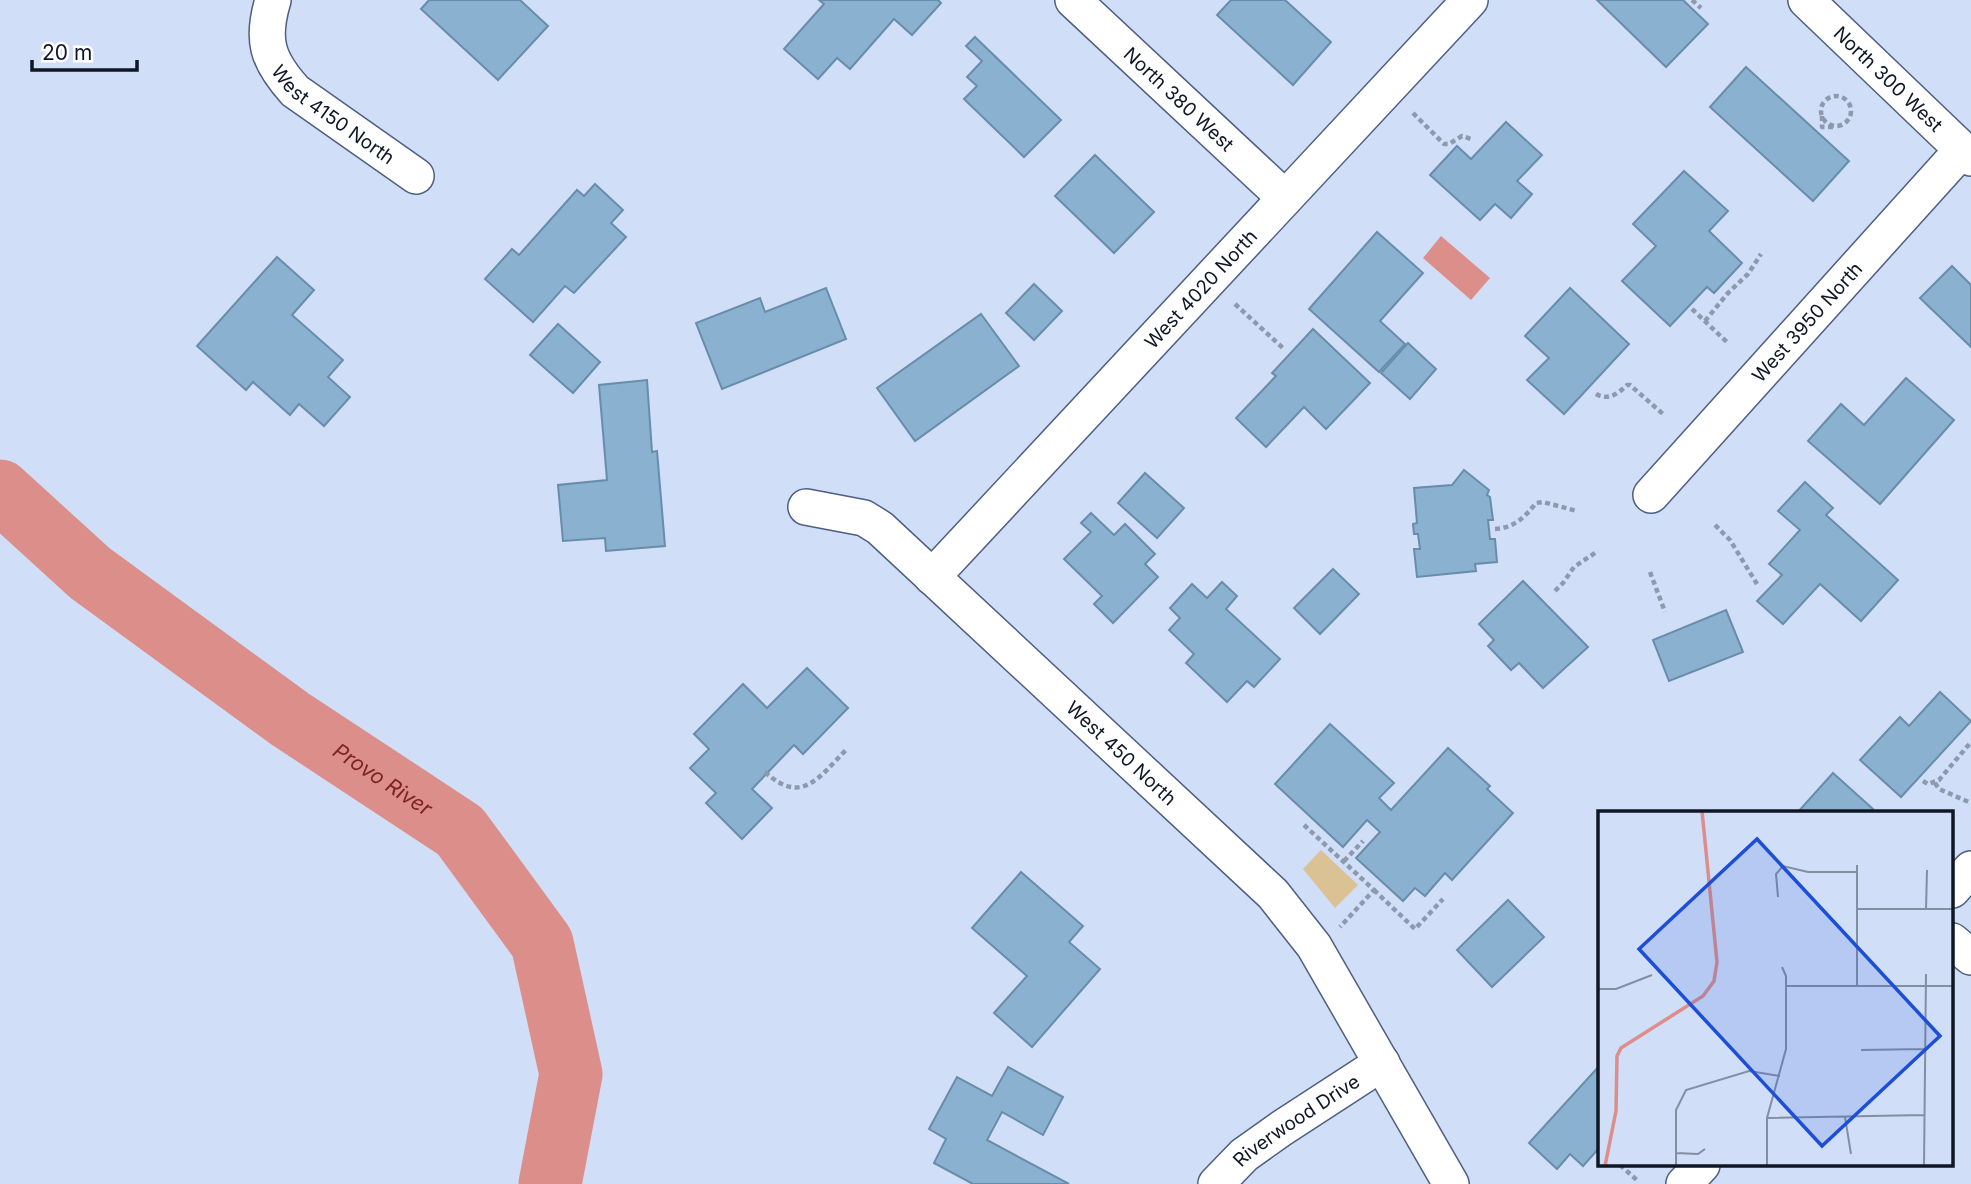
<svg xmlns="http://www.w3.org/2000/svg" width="1971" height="1184" font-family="Inter,sans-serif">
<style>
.green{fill:#dac294}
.water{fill:#db8e8a}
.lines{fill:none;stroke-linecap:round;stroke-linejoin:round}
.river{stroke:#db8e8a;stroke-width:63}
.building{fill:#8bb1d0;stroke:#688dab;stroke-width:2}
.minor-casing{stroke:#4d5f82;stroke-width:38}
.path{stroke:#8e99ae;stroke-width:4.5;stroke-dasharray:5 3.5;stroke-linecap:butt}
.minor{stroke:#fff;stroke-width:35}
.labels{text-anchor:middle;stroke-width:6;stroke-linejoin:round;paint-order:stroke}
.street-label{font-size:19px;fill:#0f1725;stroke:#fff}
.water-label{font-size:21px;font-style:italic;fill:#7e2326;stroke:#fff}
.inset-river{fill:none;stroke:#db8e8a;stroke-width:3.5}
.inset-road{fill:none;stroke:#838ea3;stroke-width:2}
.view{fill:#1d4ed8;fill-opacity:0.15;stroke:#1d4ed8;stroke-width:3.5}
.inset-edge{fill:none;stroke:#0f1725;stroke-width:3.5}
</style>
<rect width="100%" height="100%" fill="#d1def7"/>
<path class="green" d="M1321 850 1358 885 1335 908 1303 869Z"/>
<path class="water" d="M1441 236 1490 278 1471 300 1423 258Z"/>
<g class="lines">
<path class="river" id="s1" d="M0 491 90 573 290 719 460 831 542 943 571 1074 550 1184"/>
</g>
<g class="building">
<path d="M429 0H520L548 26 498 80 421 9Z"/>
<path d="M819 0H938L941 3 912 35 894 19 850 69 837 58 818 79 784 49 824 4Z"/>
<path d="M1231 0H1285L1331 42 1293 85 1217 15Z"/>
<path d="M1597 0H1683L1708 24 1666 67Z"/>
<path d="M975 37 1061 120 1024 157 964 99 977 86 967 77 982 61 966 46Z"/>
<path d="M1746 67 1849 161 1813 201 1710 107Z"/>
<path d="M1506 122 1542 155 1517 181 1532 194 1511 218 1495 204 1480 220 1430 175 1457 146 1471 159Z"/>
<path d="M1095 155 1154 212 1114 253 1055 196Z"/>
<path d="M1684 171 1728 211 1709 231 1742 263 1714 293 1707 287 1670 326 1622 281 1656 246 1633 224Z"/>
<path d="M595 184 623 210 611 223 626 237 574 293 565 286 533 322 485 279 512 249 519 255 577 190 584 196Z"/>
<path d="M1377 232 1423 273 1380 321 1405 344 1379 372 1309 309Z"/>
<path d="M277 257 314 290 292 315 343 360 328 377 350 397 324 426 299 404 290 415 253 382 246 390 197 346Z"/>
<path d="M1952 266 1971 285V347L1920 298Z"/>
<path d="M1034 284 1062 311 1034 340 1006 313Z"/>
<path d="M826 288 846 339 722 389 696 323 760 298 765 312Z"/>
<path d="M1570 288 1629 344 1564 414 1527 380 1549 358 1525 336Z"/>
<path d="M981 314 1019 366 915 441 877 388Z"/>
<path d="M558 324 600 362 573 393 530 355Z"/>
<path d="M1313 329 1370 383 1326 429 1304 407 1266 447 1236 418 1276 376 1272 373Z"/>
<path d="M1408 343 1436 369 1410 399 1381 373Z"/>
<path d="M1906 378 1954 420 1880 504 1808 441 1841 404 1864 425Z"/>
<path d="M647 380 652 452 657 451 665 546 606 551 605 538 563 541 558 485 607 480 599 385Z"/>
<path d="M1464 470 1489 490 1487 495 1490 497 1493 520H1488L1490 539H1495L1497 562 1475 564 1476 571 1417 577 1414 549H1420L1418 534H1414L1413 524 1417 523 1414 488 1452 485Z"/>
<path d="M1145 473 1184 508 1157 538 1118 503Z"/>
<path d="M1805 482 1833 508 1826 515 1898 580 1861 621 1820 584 1783 624 1757 601 1782 575 1769 564 1800 530 1778 511Z"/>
<path d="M1091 513 1114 535 1125 524 1155 554 1145 564 1158 577 1113 623 1094 604 1102 596 1064 559 1091 532 1081 523Z"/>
<path d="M1333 569 1359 594 1320 634 1294 608Z"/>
<path d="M1523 581 1588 647 1543 688 1519 663 1511 670 1488 646 1494 640 1479 624Z"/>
<path d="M1222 582 1237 596 1226 609 1280 659 1254 687 1247 681 1227 702 1186 663 1194 654 1169 630 1180 618 1170 608 1192 584 1207 598Z"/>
<path d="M1726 610 1743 652 1669 681 1653 640Z"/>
<path d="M807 668 848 708 803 754 794 745 752 789 772 808 742 839 706 803 716 793 690 768 709 749 694 734 743 684 767 708Z"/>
<path d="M1940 692 1971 721 1901 797 1860 760 1900 717 1909 726Z"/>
<path d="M1330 724 1394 783 1379 798 1391 810 1448 748 1490 786 1487 789 1513 813 1452 880 1445 873 1425 896 1415 888 1403 901 1356 858 1380 832 1367 820 1343 847 1275 784Z"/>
<path d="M1833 773 1873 809 1869 813H1797Z"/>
<path d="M1021 872 1083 926 1069 942 1100 969 1032 1047 994 1013 1027 976 972 928Z"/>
<path d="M1508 900 1544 937 1492 987 1457 950Z"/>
<path d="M1600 1065V1147L1583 1166 1570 1154 1557 1169 1529 1143Z"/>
<path d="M1008 1067 1063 1097 1043 1135 1002 1112 987 1140 1069 1184H973L934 1163 946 1139 929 1129 957 1077 992 1096Z"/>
</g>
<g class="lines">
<defs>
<g id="minor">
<path id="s2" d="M273 0C261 40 267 60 295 91L416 176"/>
<path id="s3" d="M1073 0 1285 198"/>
<path id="s4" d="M1806 0 1971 158"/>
<path id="s5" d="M1651 495 1962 150"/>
<path id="s6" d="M806 507 864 518 880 528 1273 894 1314 946 1451 1184"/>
<path id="s7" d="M932 577 1470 0"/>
<path d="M1952 890 1971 869"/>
<path d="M1952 941 1971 957"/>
<path id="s8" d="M1216 1184 1244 1155 1282 1128 1382 1063"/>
<path d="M1684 1184 1702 1165"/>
</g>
</defs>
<use href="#minor" class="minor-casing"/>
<g class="path">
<path d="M1692 0 1701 8"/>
<circle cx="1836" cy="111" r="15"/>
<path d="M1413 113 1444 144H1449L1462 136 1471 139"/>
<path d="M1822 116V127H1833"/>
<path d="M1235 304 1284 349"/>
<path d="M1692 309 1729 344"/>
<path d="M1705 321 1728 293 1748 274 1761 254"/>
<path d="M1596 394C1608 401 1618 394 1627 385H1630L1663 414"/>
<path d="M1715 525 1730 540 1757 584"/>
<path d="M1495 529C1514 528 1525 517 1536 503L1543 502 1577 511"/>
<path d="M1650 572 1665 612"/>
<path d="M1555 591 1563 583 1574 567 1598 551"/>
<path d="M765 772C802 806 819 777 846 750"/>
<path d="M1923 781 1928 784 1939 780 1971 742"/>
<path d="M1935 783 1939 789 1971 803"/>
<path d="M1304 825 1374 890 1340 927"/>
<path d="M1344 861 1363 841"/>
<path d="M1374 890 1415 929 1443 899"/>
<path d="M1620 1165 1638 1181"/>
</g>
<use href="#minor" class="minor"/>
</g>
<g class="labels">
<g class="street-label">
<text dy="7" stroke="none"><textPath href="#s4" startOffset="114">North 300 West</textPath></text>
<text dy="7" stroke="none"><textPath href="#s3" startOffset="145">North 380 West</textPath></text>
<text dy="7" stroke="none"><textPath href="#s2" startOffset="144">West 4150 North</textPath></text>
<text dy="7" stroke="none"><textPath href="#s7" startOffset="394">West 4020 North</textPath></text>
<text dy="7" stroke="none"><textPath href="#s5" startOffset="233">West 3950 North</textPath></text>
<text dy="7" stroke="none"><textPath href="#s6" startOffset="408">West 450 North</textPath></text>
<text dy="7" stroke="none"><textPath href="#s8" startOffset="103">Riverwood Drive</textPath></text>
</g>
<g class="water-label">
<text dy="7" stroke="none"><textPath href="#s1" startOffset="480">Provo River</textPath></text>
</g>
</g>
<g transform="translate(1598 811)">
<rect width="355" height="355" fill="#d1def7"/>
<path class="inset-river" d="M7 355 18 300 19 245 23 237 105 185 116 170 119 151 104 0"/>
<path class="inset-road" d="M259 54V175M180 86 178 63 185 55 210 61H258M259 98H356M328 98 329 59M188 175H356M0 178H18L54 164M263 239 327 238M247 306 253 343M169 307 326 304M78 342 100 343 107 338M78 355V299L88 279 151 260 182 265M169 355V307L188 238V165L184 156M326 355 328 163"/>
<path class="view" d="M159 28 342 225 224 335 41 138Z"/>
<rect width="355" height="355" class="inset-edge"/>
</g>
<path d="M32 60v10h105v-10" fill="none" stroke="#0f1725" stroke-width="3.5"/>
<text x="42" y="60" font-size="21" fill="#0f1725" stroke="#ffffff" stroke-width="5" paint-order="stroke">20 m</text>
</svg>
